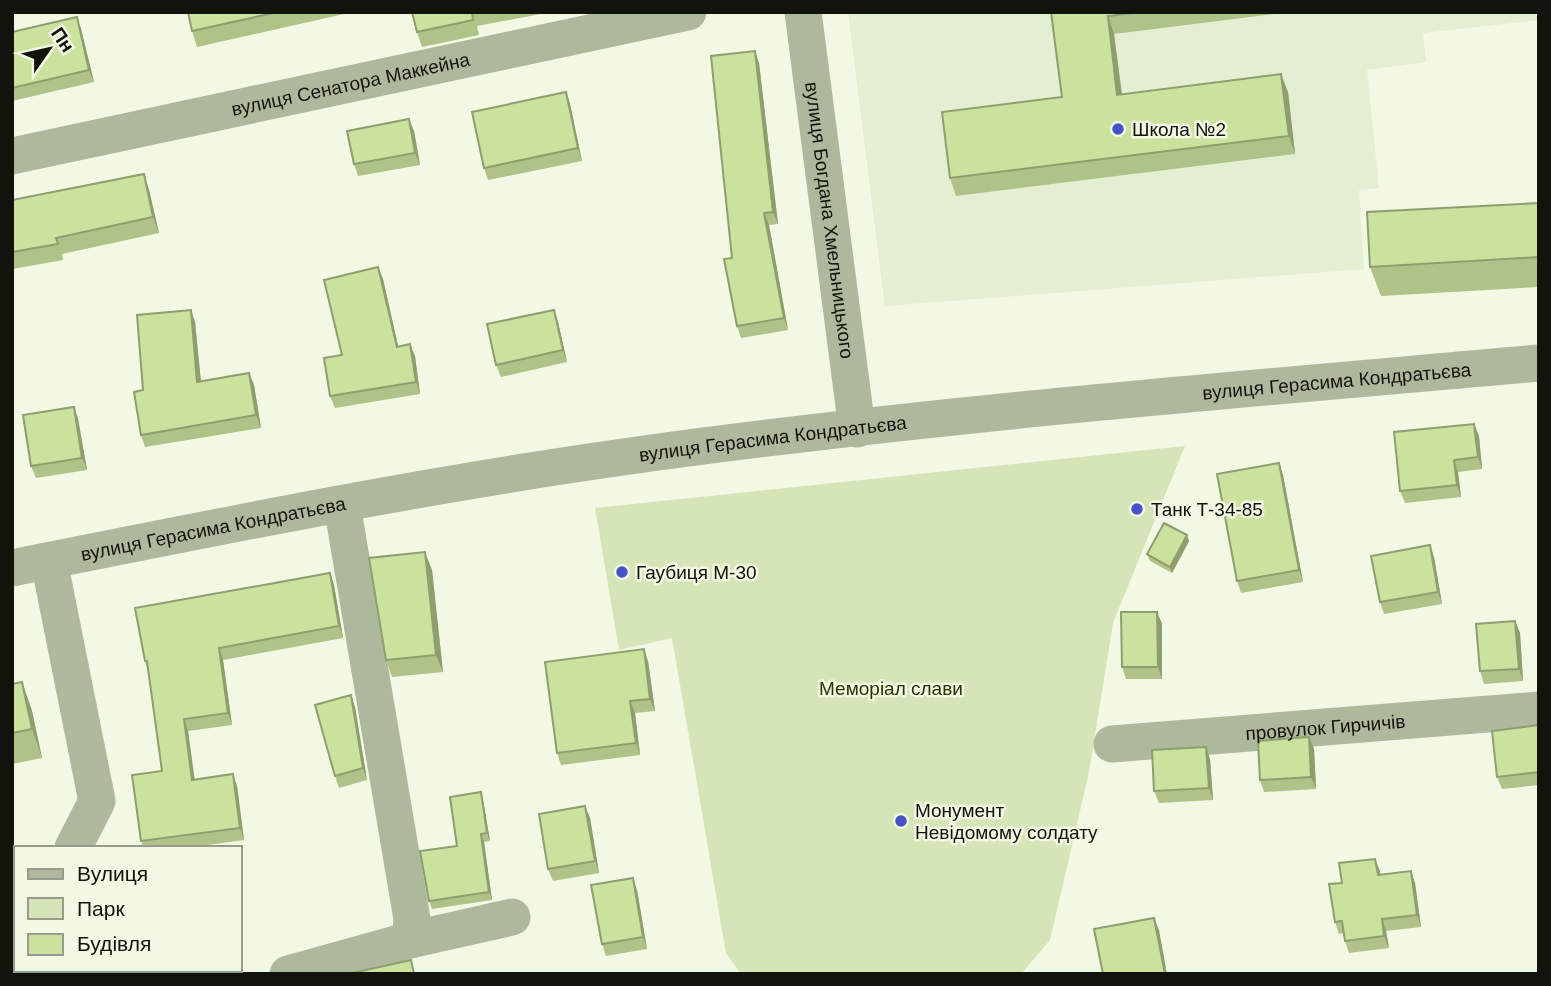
<svg xmlns="http://www.w3.org/2000/svg" width="1551" height="986" font-family="Helvetica,sans-serif">
<style>
.built{fill:#e4eed2}
.green{fill:#d5e5b7}
.lines{fill:none;stroke-linecap:round;stroke-linejoin:round}
.minor{stroke:#aeb89c;stroke-width:37}
.wall{fill:#afc288}
.shaded-wall{fill:#8e9e6f}
.building{fill:#cbe29e;stroke:#8e9e6f;stroke-width:2}
.poi-dot{fill:#4553c7;stroke:#f1f8e3;stroke-width:2.5}
.labels{text-anchor:middle;stroke-width:5;stroke-linejoin:round;paint-order:stroke}
.street-label{font-size:19px;fill:#11130c;stroke:#f1f8e3}
.poi-label{font-size:19px;fill:#11130c;stroke:#f1f8e3;text-anchor:start}
.park-label{font-size:19px;fill:#283401;stroke:#f1f8e3}
</style>
<rect width="100%" height="100%" fill="#f1f8e3"/>
<path class="built" d="M848 12H1539V20L1423 33 1426 62 1367 70 1379 188 1359 190 1364 269 885 306Z"/>
<path class="green" d="M1185 446 1113 623 1089 772 1050 940 1021 974H741L726 953 672 638 619 650 595 508Z"/>
<g class="lines">
<g class="minor">
<path id="s1" d="M803 12 857 429"/>
<path id="s2" d="M12 156 688 12"/>
<path d="M49 561 97 801 73 848"/>
<path id="s3" d="M12 568C217 527 423 485 630 456 931 414 1235 390 1539 363"/>
<path id="s4" d="M1112 744 1539 710"/>
<path d="M410 940 512 917"/>
<path d="M12 953 16 947"/>
<path d="M288 974 410 940 412 919 342 505"/>
</g>
</g>
<g class="wall">
<path d="M188 12H353L197 47 192 31Z"/>
<path d="M412 12H551L477 26 479 35 422 47 417 32Z"/>
<path d="M1051 12H1289L1114 34 1122 94 1288 92 1295 154 956 196 950 178 1062 97Z"/>
<path d="M81 29 94 82 12 101V32Z"/>
<path d="M759 63 778 224 769 225 788 330 741 338 737 326 732 258Z"/>
<path d="M566 92 570 104 582 161 488 180 484 168Z"/>
<path d="M414 131 420 165 358 176 354 164Z"/>
<path d="M149 190 159 233 62 254 63 260 12 269V200Z"/>
<path d="M1539 203V287L1381 296 1370 267Z"/>
<path d="M378 267 383 279 398 346 415 356 420 394 335 408 330 396 342 355Z"/>
<path d="M195 322 201 381 249 373 254 385 261 428 145 447 141 435Z"/>
<path d="M558 322 567 362 501 377 496 365Z"/>
<path d="M74 407 78 419 87 470 36 478 31 466Z"/>
<path d="M1474 424 1479 436 1482 469 1458 472 1461 497 1405 503 1400 491Z"/>
<path d="M1279 463 1283 475 1303 582 1241 593 1237 581Z"/>
<path d="M1189 541 1172 573 1150 561 1147 554Z"/>
<path d="M1434 557 1442 604 1384 614 1380 602Z"/>
<path d="M432 570 443 672 392 677 386 660Z"/>
<path d="M330 573 334 585 343 638 223 660 232 725 188 731 195 780 237 786 244 840 186 848H144L141 841 162 771 149 673 145 661Z"/>
<path d="M1157 612 1162 624V679H1126L1122 667Z"/>
<path d="M1515 621 1520 633 1523 681 1484 684 1480 671Z"/>
<path d="M648 661 655 711 635 713 640 755 561 765 557 753Z"/>
<path d="M22 682 32 711 42 758 12 764V684Z"/>
<path d="M355 707 367 780 339 788 335 776Z"/>
<path d="M1539 725V785L1502 789 1497 777Z"/>
<path d="M1309 737 1314 749 1316 789 1264 792 1260 780Z"/>
<path d="M1210 759 1213 800 1159 803 1154 791Z"/>
<path d="M483 800 490 841 484 842 492 900 432 909 429 901 457 846Z"/>
<path d="M585 806 590 818 599 873 553 881 548 869Z"/>
<path d="M1375 859 1380 875 1411 871 1415 883 1421 927 1386 931 1389 948 1349 953 1345 941 1344 933 1339 934 1335 922 1342 883Z"/>
<path d="M637 890 647 949 606 956 602 944Z"/>
</g>
<g class="shaded-wall">
<path d="M1108 16 1114 34 1124 112 1117 95Z"/>
<path d="M77 17 81 29 94 82 89 70Z"/>
<path d="M755 51 759 63 778 224 773 212Z"/>
<path d="M1281 74 1288 92 1295 154 1289 136Z"/>
<path d="M566 92 570 104 582 161 578 148Z"/>
<path d="M409 119 414 131 420 165 415 153Z"/>
<path d="M144 174 149 190 159 233 153 217Z"/>
<path d="M764 213 769 225 788 330 784 318Z"/>
<path d="M378 267 383 279 401 359 397 347Z"/>
<path d="M191 310 195 322 202 394 197 382Z"/>
<path d="M554 310 558 322 567 362 563 350Z"/>
<path d="M410 344 415 356 420 394 416 382Z"/>
<path d="M249 373 254 385 261 428 256 415Z"/>
<path d="M74 407 78 419 87 470 82 458Z"/>
<path d="M1474 424 1479 436 1482 469 1478 457Z"/>
<path d="M1454 460 1458 472 1461 497 1457 485Z"/>
<path d="M1279 463 1283 475 1303 582 1299 570Z"/>
<path d="M1187 535 1189 541 1172 573 1170 567Z"/>
<path d="M1430 545 1434 557 1442 604 1438 592Z"/>
<path d="M425 552 432 570 443 672 436 655Z"/>
<path d="M330 573 334 585 343 638 339 626Z"/>
<path d="M1157 612 1162 624V679L1158 667Z"/>
<path d="M1515 621 1520 633 1523 681 1519 669Z"/>
<path d="M219 648 223 660 232 725 228 713Z"/>
<path d="M644 649 648 661 655 711 650 699Z"/>
<path d="M22 682 32 711 42 758 32 729Z"/>
<path d="M351 695 355 707 367 780 363 768Z"/>
<path d="M630 701 635 713 640 755 636 743Z"/>
<path d="M184 719 188 731 196 792 192 780Z"/>
<path d="M1309 737 1314 749 1316 789 1311 777Z"/>
<path d="M1206 747 1210 759 1213 800 1209 788Z"/>
<path d="M233 774 237 786 244 840 240 828Z"/>
<path d="M481 792 483 800 490 841 487 833Z"/>
<path d="M585 806 590 818 599 873 595 861Z"/>
<path d="M481 834 484 842 492 900 489 892Z"/>
<path d="M1375 859 1380 871 1382 887 1378 875Z"/>
<path d="M1411 871 1415 883 1421 927 1417 915Z"/>
<path d="M633 878 637 890 647 949 643 937Z"/>
<path d="M1154 918 1159 930 1167 974H1165Z"/>
<path d="M1382 919 1386 931 1389 948 1384 936Z"/>
</g>
<g class="building">
<path d="M188 12H278L192 31Z"/>
<path d="M412 12H472L473 20 417 32Z"/>
<path d="M1051 12H1140L1108 16 1117 95 1281 74 1289 136 950 178 942 112 1062 97Z"/>
<path d="M77 17 89 70 12 88V32Z"/>
<path d="M755 51 773 212 764 213 784 318 737 326 724 259 732 258 711 56Z"/>
<path d="M566 92 578 148 484 168 472 112Z"/>
<path d="M409 119 415 153 354 164 347 131Z"/>
<path d="M144 174 153 217 56 238 58 244 12 252V200Z"/>
<path d="M1539 203V257L1370 267 1367 212Z"/>
<path d="M378 267 397 347 410 344 416 382 330 396 324 358 342 355 324 280Z"/>
<path d="M191 310 197 382 249 373 256 415 141 435 134 392 143 390 137 315Z"/>
<path d="M554 310 563 350 496 365 487 324Z"/>
<path d="M74 407 82 458 31 466 23 415Z"/>
<path d="M1474 424 1478 457 1454 460 1457 485 1400 491 1394 432Z"/>
<path d="M1279 463 1299 570 1237 581 1217 474Z"/>
<path d="M1164 523 1187 535 1170 567 1147 554Z"/>
<path d="M1430 545 1438 592 1380 602 1371 556Z"/>
<path d="M425 552 436 655 386 660 369 558Z"/>
<path d="M330 573 339 626 219 648 228 713 184 719 192 780 233 774 240 828 141 841 132 775 162 771 147 661H145L135 608Z"/>
<path d="M1121 612H1157L1158 667H1122Z"/>
<path d="M1515 621 1519 669 1480 671 1476 624Z"/>
<path d="M644 649 650 699 630 701 636 743 557 753 545 662Z"/>
<path d="M22 682 32 729 12 733V684Z"/>
<path d="M351 695 363 768 335 776 315 705Z"/>
<path d="M1539 725V772L1497 777 1492 731Z"/>
<path d="M1309 737 1311 777 1260 780 1258 741Z"/>
<path d="M1206 747 1209 788 1154 791 1152 750Z"/>
<path d="M481 792 487 833 481 834 489 892 429 901 420 851 457 846 450 797Z"/>
<path d="M585 806 595 861 548 869 539 814Z"/>
<path d="M1375 859 1378 875 1411 871 1417 915 1382 919 1384 936 1345 941 1342 921 1335 922 1329 884 1342 883 1339 863Z"/>
<path d="M633 878 643 937 602 944 591 885Z"/>
<path d="M1154 918 1165 974H1103L1094 929Z"/>
<path d="M411 960 414 974H348Z"/>
<path d="M43 970H117L118 974H27Z"/>
</g>
<g class="poi-dot">
<circle cx="1118" cy="129" r="7"/>
<circle cx="1137" cy="509" r="7"/>
<circle cx="622" cy="572" r="7"/>
<circle cx="901" cy="821" r="7"/>
</g>
<g class="labels">
<g class="street-label">
<text dy="7" stroke="none"><textPath href="#s2" startOffset="346">вулиця Сенатора Маккейна</textPath></text>
<text dy="7" stroke="none"><textPath href="#s1" startOffset="210">вулиця Богдана Хмельницького</textPath></text>
<text dy="7" stroke="none"><textPath href="#s3" startOffset="1339">вулиця Герасима Кондратьєва</textPath></text>
<text dy="7" stroke="none"><textPath href="#s3" startOffset="772">вулиця Герасима Кондратьєва</textPath></text>
<text dy="7" stroke="none"><textPath href="#s3" startOffset="205">вулиця Герасима Кондратьєва</textPath></text>
<text dy="7" stroke="none"><textPath href="#s4" startOffset="214">провулок Гирчичів</textPath></text>
</g>
<g class="poi-label">
<text x="1132" y="136">Школа №2</text>
<text x="1151" y="516">Танк Т-34-85</text>
<text x="636" y="579">Гаубиця М-30</text>
<text x="915" y="817">Монумент<tspan x="915" dy="22">Невідомому солдату</tspan></text>
</g>
<g class="park-label">
<text x="891" y="695">Меморіал слави</text>
</g>
</g>
<rect width="1551" height="986" fill="none" stroke="#11130c" stroke-width="28"/>
<rect x="14" y="846" width="228" height="126" fill="#f1f8e3" stroke="#979c8d" stroke-width="2"/>
<rect x="28" y="869" width="35" height="10" fill="#aeb89c" stroke="#979c8d" stroke-width="2"/>
<text x="77" y="881" font-size="21" fill="#11130c">Вулиця</text>
<rect x="28" y="898" width="35" height="21" fill="#d5e5b7" stroke="#979c8d" stroke-width="2"/>
<text x="77" y="916" font-size="21" fill="#11130c">Парк</text>
<rect x="28" y="934" width="35" height="21" fill="#cbe29e" stroke="#979c8d" stroke-width="2"/>
<text x="77" y="951" font-size="21" fill="#11130c">Будівля</text>
<g transform="translate(49 49) rotate(56)" stroke="#f1f8e3" stroke-width="5" paint-order="stroke">
<path d="M0-5L12 26L0 18L-12 26Z" fill="#11130c"/>
<text y="-10" font-size="19" font-weight="bold" text-anchor="middle" fill="#11130c">Пн</text>
</g>
</svg>
